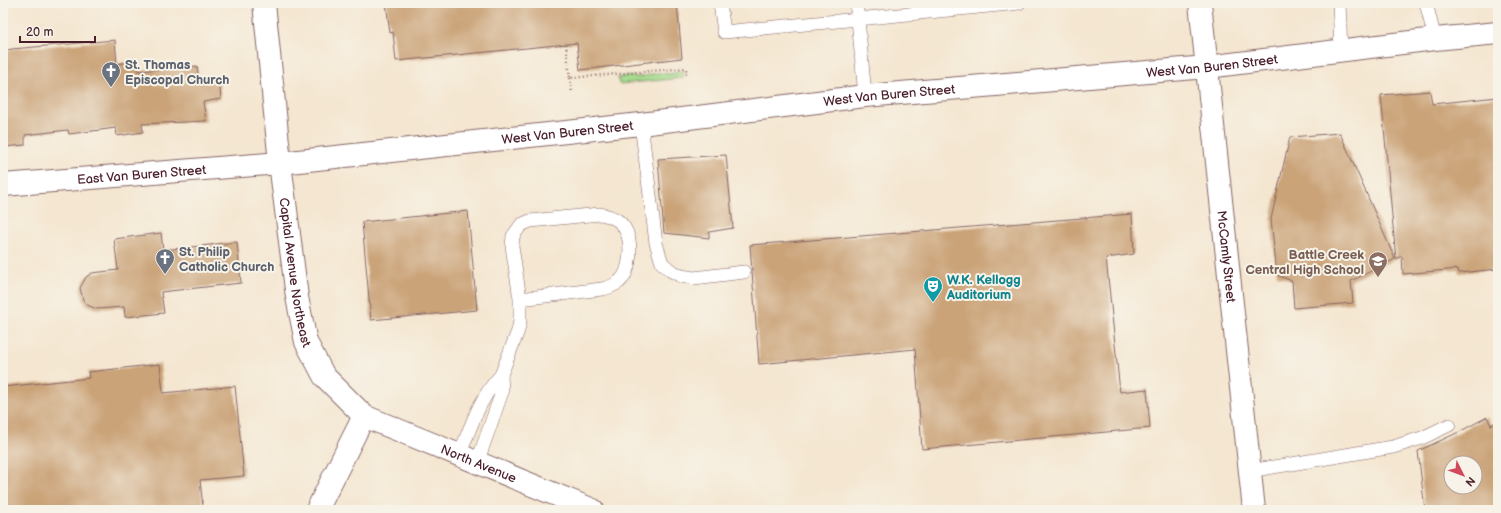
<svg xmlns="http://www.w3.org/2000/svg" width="1501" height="513" font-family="'Balsamiq Sans',sans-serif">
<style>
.green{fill:#a4db8d;stroke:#777d5c}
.building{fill:#caa378;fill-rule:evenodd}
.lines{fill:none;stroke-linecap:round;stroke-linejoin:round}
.lane-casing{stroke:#866565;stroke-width:14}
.street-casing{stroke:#866565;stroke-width:24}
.secondary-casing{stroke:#866565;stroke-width:24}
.path{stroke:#866565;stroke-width:2.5;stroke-dasharray:1 3;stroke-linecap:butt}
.lane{stroke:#fff;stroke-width:13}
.street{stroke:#fff;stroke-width:22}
.secondary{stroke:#fff;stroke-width:22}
.labels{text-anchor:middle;stroke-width:4;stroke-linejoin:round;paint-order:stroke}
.worship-label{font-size:13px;font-weight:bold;fill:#5b616d;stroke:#f7f3e8;text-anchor:start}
.street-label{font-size:13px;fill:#4a1f2b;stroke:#f7f3e8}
.education-label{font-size:13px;font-weight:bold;fill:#785e54;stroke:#f7f3e8;text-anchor:end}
.culture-label{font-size:13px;font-weight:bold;fill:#0d838f;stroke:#f7f3e8;text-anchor:start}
</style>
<rect width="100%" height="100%" fill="#f7f3e8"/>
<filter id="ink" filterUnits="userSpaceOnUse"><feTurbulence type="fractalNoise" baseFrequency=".025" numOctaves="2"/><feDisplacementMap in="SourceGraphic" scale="8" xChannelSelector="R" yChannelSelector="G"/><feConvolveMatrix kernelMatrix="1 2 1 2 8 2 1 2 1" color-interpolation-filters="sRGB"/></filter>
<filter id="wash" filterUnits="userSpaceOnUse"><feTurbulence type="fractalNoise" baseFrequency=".012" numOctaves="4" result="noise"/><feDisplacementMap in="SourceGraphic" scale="16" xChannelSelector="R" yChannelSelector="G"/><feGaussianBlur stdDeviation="0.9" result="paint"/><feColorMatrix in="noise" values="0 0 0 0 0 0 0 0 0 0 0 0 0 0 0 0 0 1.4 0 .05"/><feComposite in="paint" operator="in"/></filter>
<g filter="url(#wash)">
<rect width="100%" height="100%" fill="#f4e6d0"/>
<path class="green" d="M683 71V78L619 84 618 78 625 76 639 77 658 73 670 74Z"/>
<g id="blocks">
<g class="building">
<path d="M386 3H677L682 58 580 70 577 43 396 61 393 32 390 33Z"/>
<path d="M115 40 117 64 138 60V71L197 66 199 81 219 80 221 99 203 102 206 121 142 124 143 132 117 136 116 128 69 134 68 130 25 135V145L3 147V51L12 49Z"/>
<path d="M1430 91 1432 104 1498 97V269L1459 273 1458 269 1403 274 1402 256 1396 259 1381 95Z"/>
<path d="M1340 133 1395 259 1351 281 1353 303 1294 308 1292 281 1277 275 1271 219 1290 137Z"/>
<path d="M726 155 733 228 709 232V238L664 233 658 159Z"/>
<path d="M468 211 477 310 371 320 362 222Z"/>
<path d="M1132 214 1134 254 1106 258 1120 392 1147 389 1150 428 922 449 915 349 759 364 750 245Z"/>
<path d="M161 233 163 250 237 242 241 283 161 292 164 313 125 317 124 307 97 309 87 305 83 300 80 288 86 277 92 273 118 270 114 239Z"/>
<path d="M160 364 163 393 235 386 244 476 200 480 203 507 176 510H3V387L89 378 88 372Z"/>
<path d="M1487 417 1491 425 1498 421V510H1425L1418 451 1459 432ZM1451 463H1475V487H1451Z"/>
</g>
</g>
</g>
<g filter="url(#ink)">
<use href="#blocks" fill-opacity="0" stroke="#866565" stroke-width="1"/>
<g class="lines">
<defs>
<g id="lane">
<path d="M720 3 724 32 858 19 856 3"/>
<path d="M1339 3 1341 51"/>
<path d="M1426 3 1435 39"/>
<path d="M865 96 858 19 1019 3"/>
<path d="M641 124 656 243 662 263 670 270 681 276 694 278 744 272"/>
<path d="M501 375 518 331 520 321V299L512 246 513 236 521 225 530 221 600 214C610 216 620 219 625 229 633 243 631 272 619 282 613 286 608 288 602 289L520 299"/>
<path d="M459 456C471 427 479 398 501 375L502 392 477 463"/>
<path d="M1249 471 1393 447 1422 438 1449 425"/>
</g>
<g id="street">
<path id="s1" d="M1200 3 1254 510"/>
<path id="s2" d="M3 185 280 163"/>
</g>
<g id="secondary">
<path id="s3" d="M264 3 280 163 297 297 306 342 324 376 364 416 593 510"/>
<path id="s4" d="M280 163 641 124 865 96 1207 67 1435 39 1498 33"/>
<path d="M317 510 364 416"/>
</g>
</defs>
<use href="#lane" class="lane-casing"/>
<use href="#street" class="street-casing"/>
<use href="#secondary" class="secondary-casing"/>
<g class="path">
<path d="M566 44 570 78 686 68 687 77"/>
<path d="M570 78 572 93"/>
</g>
<use href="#lane" class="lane"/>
<use href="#street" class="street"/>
<use href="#secondary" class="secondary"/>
</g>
</g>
<defs>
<symbol id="church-pin" viewBox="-11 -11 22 30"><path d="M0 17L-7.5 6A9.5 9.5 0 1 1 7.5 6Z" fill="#6b7280" stroke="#f7f3e8"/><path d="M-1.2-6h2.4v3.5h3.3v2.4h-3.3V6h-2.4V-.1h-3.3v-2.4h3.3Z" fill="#fff"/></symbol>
<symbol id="school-pin" viewBox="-11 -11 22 30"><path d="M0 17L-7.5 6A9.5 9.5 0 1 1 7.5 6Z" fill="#8d6e63" stroke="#f7f3e8"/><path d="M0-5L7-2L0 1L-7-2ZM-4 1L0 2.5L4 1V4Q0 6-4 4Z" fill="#fff"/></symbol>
<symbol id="theatre-pin" viewBox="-11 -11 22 30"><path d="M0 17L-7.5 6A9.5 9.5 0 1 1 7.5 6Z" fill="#0f9aa8" stroke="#f7f3e8"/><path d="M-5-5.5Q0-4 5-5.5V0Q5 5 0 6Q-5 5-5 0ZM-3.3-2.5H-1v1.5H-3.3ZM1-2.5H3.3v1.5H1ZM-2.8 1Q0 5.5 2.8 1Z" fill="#fff"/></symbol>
</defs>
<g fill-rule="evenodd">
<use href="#church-pin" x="100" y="60" width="22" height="30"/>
<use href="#church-pin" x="154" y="247" width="22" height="30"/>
<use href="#school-pin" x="1367" y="250" width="22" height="30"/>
<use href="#theatre-pin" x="922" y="275" width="22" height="30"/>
</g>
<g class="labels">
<g class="worship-label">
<text x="125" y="69">St. Thomas<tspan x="125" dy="15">Episcopal Church</tspan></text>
<text x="179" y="256">St. Philip<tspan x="179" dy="15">Catholic Church</tspan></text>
</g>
<g class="street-label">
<text dy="5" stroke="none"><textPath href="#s4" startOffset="937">West Van Buren Street</textPath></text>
<text dy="5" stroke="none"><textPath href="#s4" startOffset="613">West Van Buren Street</textPath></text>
<text dy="5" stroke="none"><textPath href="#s4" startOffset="289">West Van Buren Street</textPath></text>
<text dy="5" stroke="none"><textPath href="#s2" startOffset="139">East Van Buren Street</textPath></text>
<text dy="5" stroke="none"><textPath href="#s1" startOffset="255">McCamly Street</textPath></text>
<text dy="5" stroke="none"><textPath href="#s3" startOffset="271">Capital Avenue Northeast</textPath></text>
<text dy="5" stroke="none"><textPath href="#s3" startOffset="561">North Avenue</textPath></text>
</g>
<g class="education-label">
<text x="1364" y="259">Battle Creek<tspan x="1364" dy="15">Central High School</tspan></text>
</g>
<g class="culture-label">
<text x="947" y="284">W.K. Kellogg<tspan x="947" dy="15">Auditorium</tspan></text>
</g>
</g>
<rect width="1501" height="513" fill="none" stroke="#f7f3e8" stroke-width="16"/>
<g transform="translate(1463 475) rotate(132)"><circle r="19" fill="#f7f3e8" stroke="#b29e9c"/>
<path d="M0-3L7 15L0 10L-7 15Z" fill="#d1495b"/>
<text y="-6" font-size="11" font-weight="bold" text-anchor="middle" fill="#4a1f2b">N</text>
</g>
<path d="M20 36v6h75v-6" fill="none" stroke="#4a1f2b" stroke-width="2"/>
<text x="26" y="36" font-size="12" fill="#4a1f2b" stroke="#f7f3e8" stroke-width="3" paint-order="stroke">20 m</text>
</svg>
